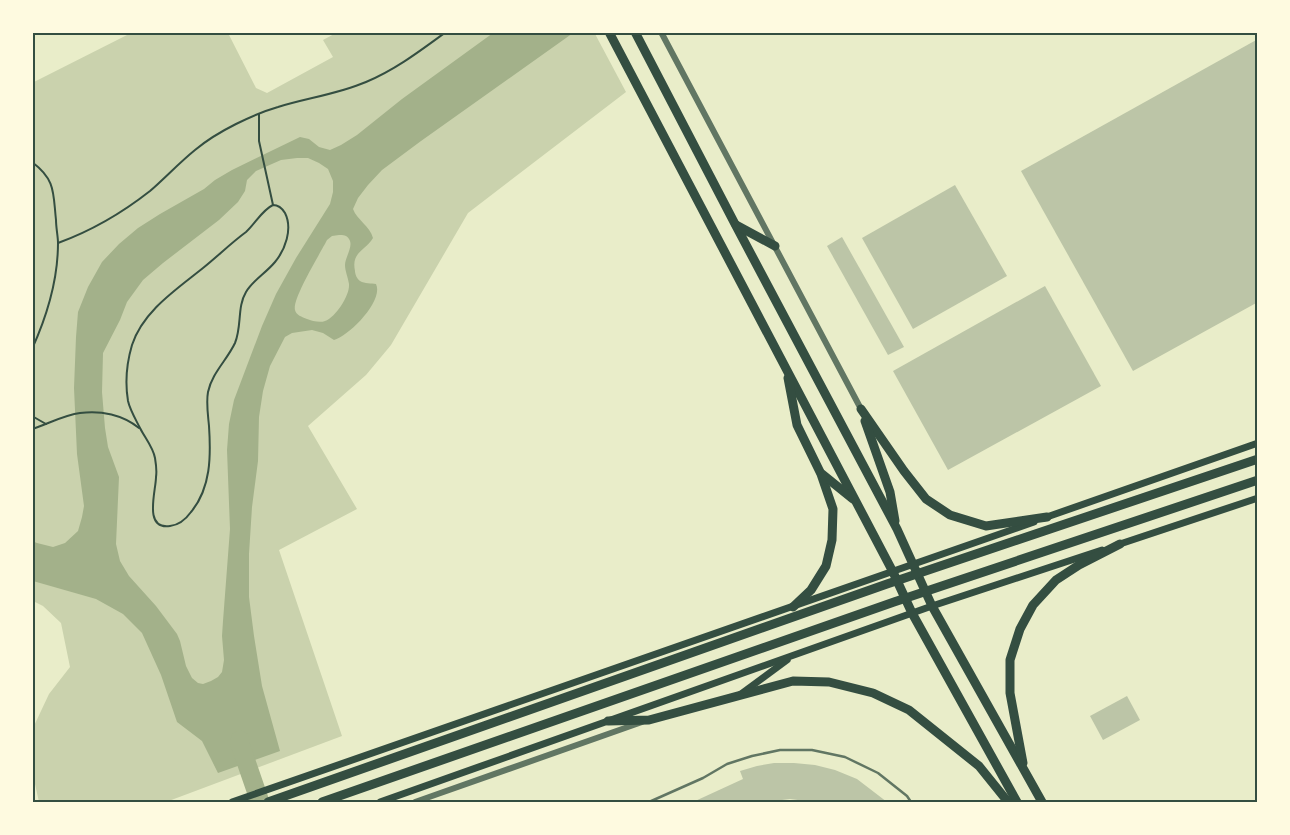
<svg xmlns="http://www.w3.org/2000/svg" width="1290" height="835" font-family="'Libre Baskerville',serif">
<style>
.green{fill:#cad2ad}
.water{fill:#a3b18a;fill-rule:evenodd}
.lines{fill:none;stroke-linecap:round;stroke-linejoin:round}
.river{stroke:#a3b18a;stroke-width:19}
.building{fill:#bcc5a7}
.path{stroke:#344e41;stroke-width:2}
.service{stroke:#617663;stroke-width:2.5}
.tertiary{stroke:#617663;stroke-width:6}
.secondary{stroke:#344e41;stroke-width:7}
.trunk{stroke:#344e41;stroke-width:9}
.neatline{fill:none;stroke:#344e41;stroke-width:2}
</style>
<rect width="100%" height="100%" fill="#e9edc9"/>
<path class="green" d="M594 32 626 92 468 213 391 345 366 375 308 426 357 509 279 550 342 736 166 802H39L33 775V728L49 694 70 667 61 623 43 606 33 601 32 83 131 33H228L256 88 267 93 333 57 323 40 336 33Z"/>
<path class="water" d="M493 33H573L421 141 382 170 368 185 358 198 353 209C357 220 370 226 373 238 365 251 351 252 355 271 355 274 357 279 360 281 365 284 371 283 376 284 384 301 349 336 334 340L323 333 312 330 292 333 285 337 270 366 263 391 259 417 258 461 252 507 249 554V597L254 636 262 686 280 751 218 773 202 741 177 722 161 675 142 633 123 614 96 599 33 581 32 541 37 543 53 547 65 543 78 531 82 517 84 506 77 454 74 388 76 337 78 312 88 287 102 262 119 244 138 228 160 214 204 189 215 180 232 170 300 137 309 139 319 147 330 150 341 145 357 135 402 99ZM297 158H308L319 163 328 169 333 181V192L330 204 296 258 276 294 262 326 234 400 229 424 227 450 230 529 223 621 222 636 224 660 222 672 218 677 211 681 203 684 198 683 192 678 186 666 180 641 177 634 156 606 129 576 120 561 116 544 119 477 108 447 105 428 102 392 103 353 120 320 127 302 143 280 163 263 219 220 238 202 245 191 247 180 256 171 281 160ZM339 235C343 235 347 235 349 239 354 246 345 257 345 265 345 271 348 277 349 284 350 295 336 317 325 321 320 323 312 321 307 319 302 317 296 315 295 310 292 299 321 252 327 240L332 236Z"/>
<g class="lines">
<path class="river" d="M240 740V744L260 802"/>
</g>
<g class="building">
<path d="M1258 39V302L1133 371 1021 171Z"/>
<path d="M955 185 1007 276 913 329 862 238Z"/>
<path d="M842 237 904 347 888 355 827 246Z"/>
<path d="M1045 286 1101 386 948 470 893 371Z"/>
<path d="M1127 696 1140 720 1103 740 1090 716Z"/>
<path d="M774 763H794L815 765 835 770 857 779 887 802H813L790 799 766 802H693L743 779 740 771 757 766Z"/>
</g>
<g class="lines">
<g class="path">
<path d="M259 114V141L273 205"/>
<path d="M32 162C56 180 53 193 56 220 56 228 58 236 58 243 58 279 47 316 32 349"/>
<path d="M273 205C279 205 282 208 285 213 293 229 285 250 275 262 266 273 253 280 246 292 237 307 242 326 235 343 227 360 212 373 208 392 206 403 208 415 209 426 211 456 211 488 191 512 186 519 179 525 170 526 143 530 156 491 156 477 157 471 156 464 155 458 153 447 145 438 140 428 136 420 130 410 128 401 125 383 127 362 132 345 143 311 177 289 203 268 218 256 231 243 246 232 255 224 262 210 273 205Z"/>
<path d="M58 243C91 231 122 213 150 191 165 178 179 163 195 150 207 140 222 131 236 124 250 117 264 111 278 107 307 98 338 94 366 82 395 70 420 51 446 32"/>
<path d="M32 416 46 424"/>
<path d="M32 429C48 424 64 415 80 413 101 410 123 415 139 428"/>
</g>
<path class="service" d="M649 802 703 778 727 764 752 756 780 750H812L845 757 878 773 907 796 911 802"/>
<g class="tertiary">
<path d="M661 32 861 409"/>
<path d="M415 802 642 722"/>
</g>
<g class="secondary">
<path d="M1044 518 1258 443"/>
<path d="M1117 545 1258 498"/>
<path d="M741 694 787 660"/>
<path d="M232 802 1034 522"/>
<path d="M380 802 932 606 1102 550"/>
</g>
<g class="trunk">
<path d="M609 32 893 572 912 613 1017 802"/>
<path d="M635 32 735 224 897 529 932 606 1042 802"/>
<path d="M736 225 775 246"/>
<path d="M788 378 797 425 821 474 833 509 832 540 826 566 811 590 793 607"/>
<path d="M861 409 904 471 926 499 950 515 986 526 1047 517"/>
<path d="M865 421 890 492 895 521"/>
<path d="M822 474 853 499"/>
<path d="M608 721 649 720 793 681 829 682 873 693 909 710 979 766 1008 802"/>
<path d="M1023 763 1010 693V660L1020 629 1033 605 1056 580 1079 565 1120 544"/>
<path d="M268 802 887 584 1258 459"/>
<path d="M322 802 894 602 1258 480"/>
</g>
</g>
<rect width="1290" height="835" fill="none" stroke="#fefae0" stroke-width="68"/>
<rect x="34" y="34" width="1222" height="767" class="neatline"/>
</svg>
